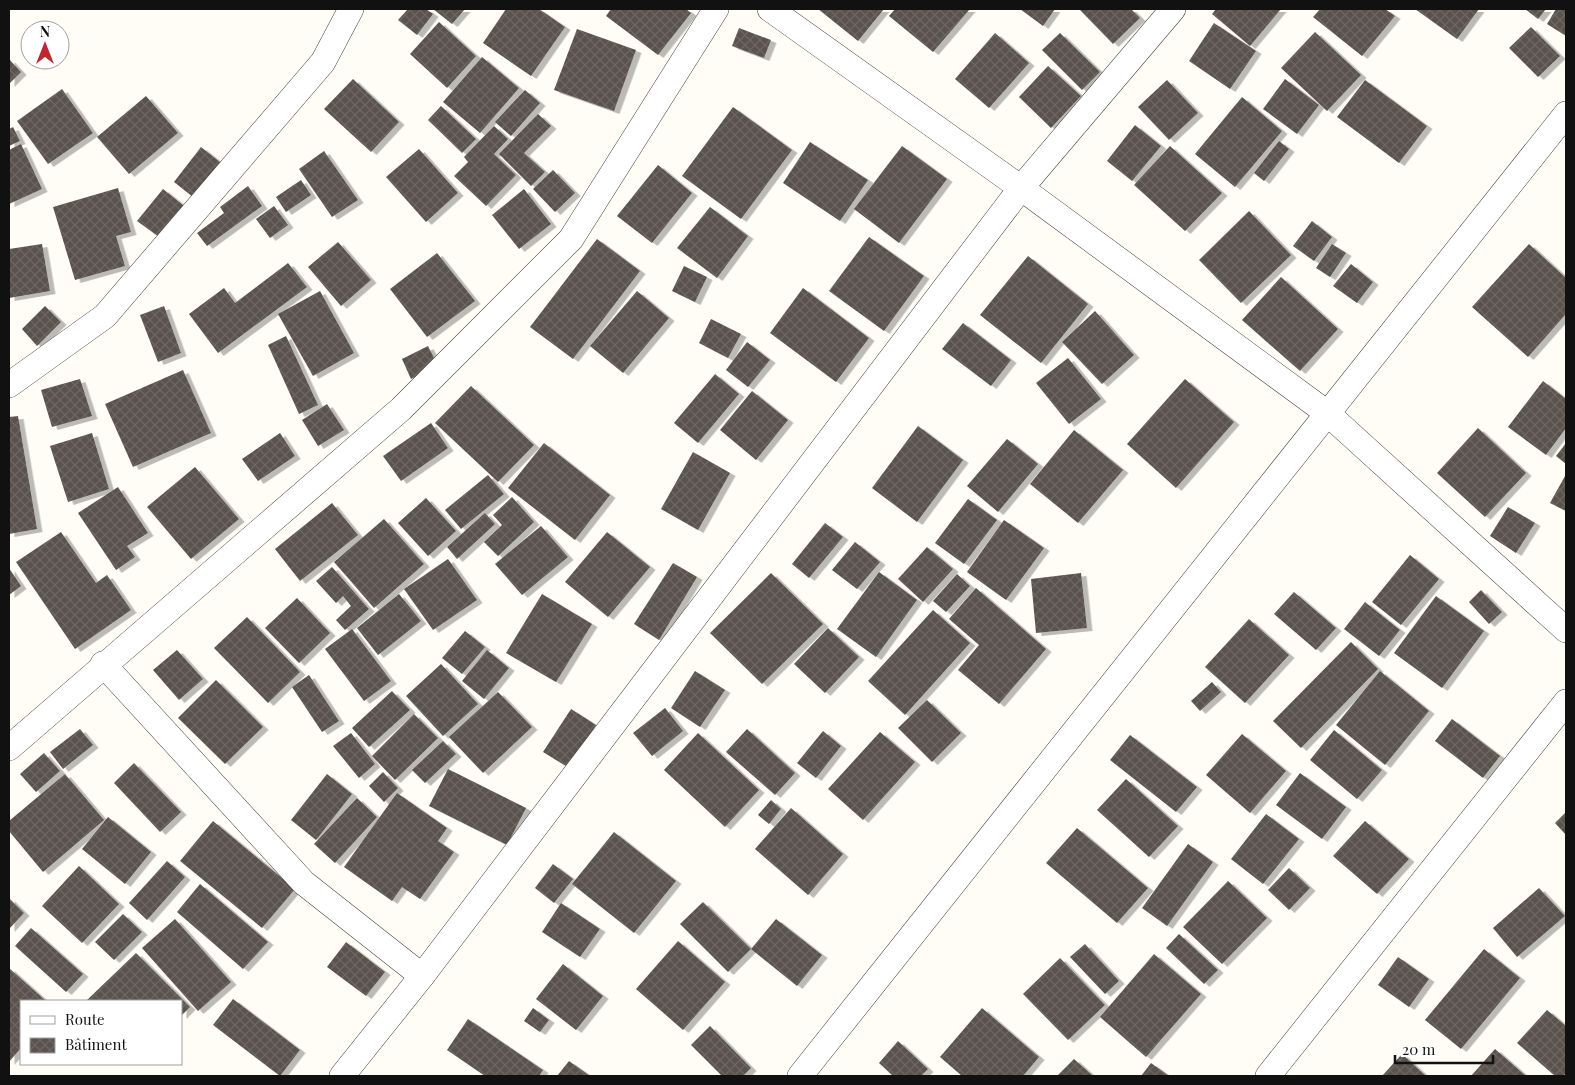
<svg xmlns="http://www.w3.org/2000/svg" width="1575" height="1085" font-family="'Playfair Display',serif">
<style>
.building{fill:url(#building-cross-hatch);filter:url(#shadow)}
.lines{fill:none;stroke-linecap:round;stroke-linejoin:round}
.street-casing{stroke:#444;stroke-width:26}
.street{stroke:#fff;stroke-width:25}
</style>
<defs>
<pattern id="building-cross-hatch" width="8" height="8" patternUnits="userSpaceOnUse" patternTransform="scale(1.25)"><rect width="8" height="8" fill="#5a524d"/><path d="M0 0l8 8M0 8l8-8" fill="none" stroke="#6d6662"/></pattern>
<filter id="shadow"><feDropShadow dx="5.5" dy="3" stdDeviation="0" flood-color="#0004"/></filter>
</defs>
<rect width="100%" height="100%" fill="#fffdf5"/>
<g class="building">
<path d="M408 9H426L433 14 417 35 398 20Z"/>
<path d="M433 9H465L452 24Z"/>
<path d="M506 9H539L565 27 531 76 483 43Z"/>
<path d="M611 9H686L691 13 658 55 606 16Z"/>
<path d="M818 9H884L858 41Z"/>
<path d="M895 9H970L933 52 889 16Z"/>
<path d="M1020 9H1055L1043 26Z"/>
<path d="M1079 9H1131L1140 18 1113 44Z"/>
<path d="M1216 9H1281L1250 46 1212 14Z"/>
<path d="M1320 9H1385L1395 16 1362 56 1313 17Z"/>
<path d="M1415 9H1479L1457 39Z"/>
<path d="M1525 9H1546L1538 19Z"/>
<path d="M1556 9H1566V36L1547 24Z"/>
<path d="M439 22 476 56 447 88 410 54Z"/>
<path d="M1214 23 1256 51 1230 89 1189 61Z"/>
<path d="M1531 27 1560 56 1538 77 1509 48Z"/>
<path d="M739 28 771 40 764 58 732 46Z"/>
<path d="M577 29 636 50 614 111 554 90Z"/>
<path d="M1315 32 1361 75 1327 111 1281 68Z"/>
<path d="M995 33 1029 63 989 108 955 79Z"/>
<path d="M1060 33 1100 72 1082 90 1042 50Z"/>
<path d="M482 57 519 88 480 133 443 102Z"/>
<path d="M9 59 21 72 9 84Z"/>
<path d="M1048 66 1081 96 1051 128 1019 97Z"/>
<path d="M353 79 399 122 371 152 324 109Z"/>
<path d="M1285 79 1319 105 1297 134 1263 109Z"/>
<path d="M1167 80 1198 113 1169 140 1138 107Z"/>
<path d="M1365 80 1427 126 1399 163 1337 117Z"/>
<path d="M62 89 93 133 48 164 17 121Z"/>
<path d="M525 90 540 103 511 136 495 122Z"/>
<path d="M146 96 178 133 129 174 97 137Z"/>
<path d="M1242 97 1282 131 1235 187 1195 154Z"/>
<path d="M441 106 476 139 462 153 428 120Z"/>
<path d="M733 107 792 150 741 219 682 176Z"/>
<path d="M538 114 551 126 524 153 545 172 531 186 499 154Z"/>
<path d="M1135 125 1161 146 1132 181 1107 161Z"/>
<path d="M494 126 508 139 494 154 516 175 486 206 454 176 468 162 464 157Z"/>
<path d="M13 127 20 141 9 146V129Z"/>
<path d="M1279 141 1289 149 1264 181 1254 173Z"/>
<path d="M810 142 868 180 840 221 783 183Z"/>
<path d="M21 144 42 189 9 204V150Z"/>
<path d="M902 146 947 179 899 243 854 209Z"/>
<path d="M1170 146 1222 193 1185 231 1134 185Z"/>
<path d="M201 147 221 163 193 197 174 182Z"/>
<path d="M419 149 458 193 426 222 386 177Z"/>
<path d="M324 151 358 200 332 217 299 169Z"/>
<path d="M658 165 692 193 652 243 617 216Z"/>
<path d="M553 170 575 193 555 212 533 189Z"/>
<path d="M301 180 311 195 286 212 276 197Z"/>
<path d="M248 186 262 206 207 246 197 233 224 213 220 207Z"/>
<path d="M118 188 131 232 116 236 125 266 75 280 53 207Z"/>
<path d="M163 189 184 206 159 237 137 221Z"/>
<path d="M524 189 551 224 519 249 492 215Z"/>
<path d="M274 206 288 225 270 238 256 219Z"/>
<path d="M710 207 748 236 717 278 677 248Z"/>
<path d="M1249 211 1291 255 1241 303 1199 260Z"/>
<path d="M1312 221 1332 237 1314 261 1293 246Z"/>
<path d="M869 237 924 276 884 331 829 291Z"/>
<path d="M597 239 640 271 573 359 530 327Z"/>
<path d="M338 242 371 280 341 306 308 267Z"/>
<path d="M42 244 50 291 9 298V249Z"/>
<path d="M1332 244 1346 253 1330 277 1316 268Z"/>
<path d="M1529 244 1566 278V314L1528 357 1472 307Z"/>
<path d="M437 253 475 301 427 337 390 289Z"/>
<path d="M1028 256 1088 304 1041 363 980 315Z"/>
<path d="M288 263 307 287 218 353 189 314 224 288 235 303Z"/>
<path d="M1351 264 1373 282 1357 303 1333 286Z"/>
<path d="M684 266 707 277 695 302 672 291Z"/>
<path d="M1281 277 1338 329 1300 371 1242 320Z"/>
<path d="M803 288 869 338 836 382 770 333Z"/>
<path d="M320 291 354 353 313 376 278 314Z"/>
<path d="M637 291 669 318 623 373 590 346Z"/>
<path d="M45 306 61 322 37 346 22 329Z"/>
<path d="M164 306 181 353 158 362 140 315Z"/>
<path d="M1095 311 1134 355 1102 384 1062 342Z"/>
<path d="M711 319 741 334 728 358 699 343Z"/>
<path d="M963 323 1011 360 991 386 942 349Z"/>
<path d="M286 336 318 405 299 414 268 345Z"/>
<path d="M747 342 770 360 748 387 726 370Z"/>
<path d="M428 346 438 366 411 379 402 359Z"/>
<path d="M1068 358 1101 399 1069 424 1036 383Z"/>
<path d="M183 370 211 433 133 467 105 404Z"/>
<path d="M715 374 739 394 698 443 674 423Z"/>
<path d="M80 379 92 416 52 427 41 390Z"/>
<path d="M1185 379 1234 422 1176 488 1127 444Z"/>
<path d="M1543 381 1566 399V428L1546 455 1508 427Z"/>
<path d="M471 386 534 445 498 482 435 423Z"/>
<path d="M752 391 788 420 756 460 720 430Z"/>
<path d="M327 404 344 430 318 446 302 420Z"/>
<path d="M18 416 37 529 9 534V417Z"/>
<path d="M431 423 448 448 401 481 383 456Z"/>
<path d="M918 426 963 460 917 522 872 488Z"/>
<path d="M1478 428 1526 473 1485 517 1437 473Z"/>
<path d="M1074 430 1123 470 1078 523 1030 484Z"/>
<path d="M92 433 109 489 68 502 50 446Z"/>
<path d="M280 433 295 456 258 481 242 459Z"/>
<path d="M1007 439 1038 464 998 512 967 486Z"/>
<path d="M544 443 610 495 575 540 508 488Z"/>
<path d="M1566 443V464L1556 456Z"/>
<path d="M693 452 730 473 698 530 661 509Z"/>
<path d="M195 467 239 519 191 559 147 507Z"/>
<path d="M488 475 504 494 461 529 445 510Z"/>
<path d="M1565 476 1566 477V511L1550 503Z"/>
<path d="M118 487 148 533 127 546 135 557 116 570 78 513Z"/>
<path d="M512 497 534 522 498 556 484 542 502 525 493 515Z"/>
<path d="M426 498 456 531 428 556 398 523Z"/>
<path d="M968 499 997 520 964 564 935 543Z"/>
<path d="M332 503 358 535 300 581 275 549Z"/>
<path d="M1508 507 1535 523 1516 553 1490 536Z"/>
<path d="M485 513 495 524 457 559 447 547Z"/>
<path d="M384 519 424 564 374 608 334 562Z"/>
<path d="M1004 520 1044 548 1006 600 967 572Z"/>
<path d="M825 523 843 537 809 578 792 564Z"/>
<path d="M541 526 568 557 522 595 495 564Z"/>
<path d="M61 532 96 583 107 575 131 610 75 649 16 562Z"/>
<path d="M607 532 650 567 608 617 565 582Z"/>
<path d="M855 542 880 562 857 589 832 570Z"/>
<path d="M927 547 953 569 923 602 898 579Z"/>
<path d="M1410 555 1439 579 1401 625 1372 602Z"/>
<path d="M448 559 477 600 433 630 404 589Z"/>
<path d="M673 563 697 577 659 640 634 624Z"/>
<path d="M332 567 369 609 345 630 336 620 351 606 343 596 336 603 316 581Z"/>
<path d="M9 568 21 586 9 595Z"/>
<path d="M879 572 917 600 876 657 837 629Z"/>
<path d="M771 573 823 624 762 684 710 633Z"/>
<path d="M1081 573 1087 628 1036 633 1031 579Z"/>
<path d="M957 574 970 586 946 612 933 601Z"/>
<path d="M976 588 1046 649 999 704 958 670 979 645 949 619Z"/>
<path d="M1481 590 1502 612 1489 624 1469 602Z"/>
<path d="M1294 592 1336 628 1316 650 1274 614Z"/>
<path d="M399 594 421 621 378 655 357 628Z"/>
<path d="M542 594 592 624 556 682 506 653Z"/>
<path d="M1436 596 1484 631 1442 688 1394 653Z"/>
<path d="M297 598 330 633 299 663 265 628Z"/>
<path d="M1365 602 1400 630 1379 656 1344 629Z"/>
<path d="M933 610 970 643 905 715 868 681Z"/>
<path d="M247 617 300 672 268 703 214 648Z"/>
<path d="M1249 619 1289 655 1245 703 1205 667Z"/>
<path d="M828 628 859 657 825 693 794 664Z"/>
<path d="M352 629 391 681 364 701 325 649Z"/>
<path d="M465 631 485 647 462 674 442 658Z"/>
<path d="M1351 642 1378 669 1301 748 1273 721Z"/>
<path d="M177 650 203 679 179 700 153 670Z"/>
<path d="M487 650 509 668 484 699 462 681Z"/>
<path d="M441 664 478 704 443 736 406 696Z"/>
<path d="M695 671 725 690 700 727 671 708Z"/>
<path d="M1380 671 1429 711 1385 765 1336 725Z"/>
<path d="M309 675 339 721 322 732 292 687Z"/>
<path d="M216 680 263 727 225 764 178 718Z"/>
<path d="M1212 682 1221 692 1200 711 1191 701Z"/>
<path d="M392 691 410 710 369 747 352 728Z"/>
<path d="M498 692 532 727 483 773 449 737Z"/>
<path d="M927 700 961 733 932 762 898 728Z"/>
<path d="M665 708 683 731 652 756 633 733Z"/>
<path d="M571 709 596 725 569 768 543 752Z"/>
<path d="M414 714 438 738 395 780 372 756Z"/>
<path d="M1452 719 1500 756 1483 778 1435 741Z"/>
<path d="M80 729 93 745 63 769 50 752Z"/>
<path d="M747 729 795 773 775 795 726 752Z"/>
<path d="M1334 730 1382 770 1357 799 1310 760Z"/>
<path d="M823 731 841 746 816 778 797 763Z"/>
<path d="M880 732 915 762 863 820 828 789Z"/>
<path d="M351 733 375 764 359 778 333 746Z"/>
<path d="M698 733 759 790 725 827 664 770Z"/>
<path d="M1242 734 1286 771 1250 813 1206 775Z"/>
<path d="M1130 735 1197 787 1176 812 1110 760Z"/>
<path d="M443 741 456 754 425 783 412 770Z"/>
<path d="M44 753 60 771 36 792 20 774Z"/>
<path d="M134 763 181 812 160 832 114 783Z"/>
<path d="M448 769 526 808 507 845 429 806Z"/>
<path d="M383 772 398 788 384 802 369 786Z"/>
<path d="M1300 773 1346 807 1322 839 1276 805Z"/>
<path d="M65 774 104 820 43 872 9 831V821Z"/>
<path d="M327 774 352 794 316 840 291 820Z"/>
<path d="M1126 779 1178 826 1149 857 1097 810Z"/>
<path d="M397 793 447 828 438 841 454 852 420 899 402 887 392 901 344 867Z"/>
<path d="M357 798 377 817 335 863 314 844Z"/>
<path d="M771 800 781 809 769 824 758 815Z"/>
<path d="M791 808 843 854 808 895 755 849Z"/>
<path d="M1566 812V835L1555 823Z"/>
<path d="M1266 814 1299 839 1263 884 1231 859Z"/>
<path d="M108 817 151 852 125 884 82 849Z"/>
<path d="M213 821 295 889 262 928 180 861Z"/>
<path d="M1365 821 1409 859 1377 894 1333 856Z"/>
<path d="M1077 828 1148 888 1117 923 1046 863Z"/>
<path d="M614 832 676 881 634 933 572 884Z"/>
<path d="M1188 844 1213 862 1167 926 1142 908Z"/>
<path d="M167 861 185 877 147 920 129 903Z"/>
<path d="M553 864 573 879 554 903 535 888Z"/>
<path d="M79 866 119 904 82 943 42 906Z"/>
<path d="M1289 868 1310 888 1289 910 1268 890Z"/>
<path d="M1228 881 1267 918 1222 964 1183 927Z"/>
<path d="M200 884 268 942 243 969 177 912Z"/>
<path d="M1539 888 1565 916 1517 957 1493 928Z"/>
<path d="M9 898 24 913 9 929Z"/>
<path d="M703 902 751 949 728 972 680 924Z"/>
<path d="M561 903 600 929 580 957 542 932Z"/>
<path d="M123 914 142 932 114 960 95 942Z"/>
<path d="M175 919 231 982 198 1011 142 948Z"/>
<path d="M776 919 822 955 797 986 751 949Z"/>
<path d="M31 928 83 974 66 992 15 946Z"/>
<path d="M1179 934 1218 970 1204 984 1166 948Z"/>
<path d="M678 941 725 982 683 1030 636 989Z"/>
<path d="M346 942 385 972 366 996 327 967Z"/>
<path d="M1085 944 1119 981 1105 994 1070 957Z"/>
<path d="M1484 949 1520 978 1461 1049 1425 1020Z"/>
<path d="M136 953 190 1007 181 1016V1001H86Z"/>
<path d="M1154 954 1201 994 1146 1057 1100 1017Z"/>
<path d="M1398 957 1429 979 1409 1007 1378 985Z"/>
<path d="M1060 958 1105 1005 1068 1040 1023 994Z"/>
<path d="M563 964 603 996 576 1030 536 999Z"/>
<path d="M9 968 46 1001H21V1048L9 1062Z"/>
<path d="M233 999 300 1050 280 1076 213 1025Z"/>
<path d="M533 1008 549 1020 540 1032 524 1021Z"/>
<path d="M982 1008 1039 1057 1023 1076H962L940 1057Z"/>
<path d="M1547 1010 1566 1026V1073L1563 1076H1555L1517 1043Z"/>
<path d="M468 1019 543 1070 539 1076H485L447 1050Z"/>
<path d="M710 1026 751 1068 743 1076H722L691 1045Z"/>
<path d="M898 1041 928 1069 921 1076H893L879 1063Z"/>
<path d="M1495 1049 1526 1076H1471Z"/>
<path d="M1402 1054 1426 1076H1382Z"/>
<path d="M1074 1059 1093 1076H1057Z"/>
<path d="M569 1061 590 1076H557Z"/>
<path d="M1151 1063 1169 1076H1141Z"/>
</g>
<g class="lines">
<defs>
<g id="street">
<path d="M770 9 1021 188 1327 413 1566 630"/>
<path d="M9 385 105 316 323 62 351 9"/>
<path d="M103 664 304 883 422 976"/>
<path d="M9 748 401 409 571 239 716 9"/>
<path d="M342 1076 422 976 1021 188 1173 9"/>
<path d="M800 1076 1566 114"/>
<path d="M1268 1076 1566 702"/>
</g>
</defs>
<use href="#street" class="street-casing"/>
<use href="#street" class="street"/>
</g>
<rect width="1575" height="1085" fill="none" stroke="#111111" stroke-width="20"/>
<rect x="20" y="1000" width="162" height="65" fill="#ffffff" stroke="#a0a0a0"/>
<rect x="30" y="1016" width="25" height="8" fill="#ffffff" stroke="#a0a0a0"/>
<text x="65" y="1025" font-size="15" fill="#111111">Route</text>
<rect x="30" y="1038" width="25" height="15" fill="url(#building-cross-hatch)" stroke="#a0a0a0"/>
<text x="65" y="1050" font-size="15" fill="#111111">Bâtiment</text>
<g transform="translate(45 45)"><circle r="24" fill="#ffffff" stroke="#a0a0a0"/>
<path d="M0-4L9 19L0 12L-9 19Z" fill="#c4262e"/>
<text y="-8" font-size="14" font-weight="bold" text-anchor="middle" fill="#111111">N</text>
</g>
<path d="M1395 1055v8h98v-8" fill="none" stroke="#111111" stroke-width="2.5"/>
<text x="1402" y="1055" font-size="15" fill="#111111" stroke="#ffffff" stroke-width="4" paint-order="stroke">20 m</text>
</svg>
